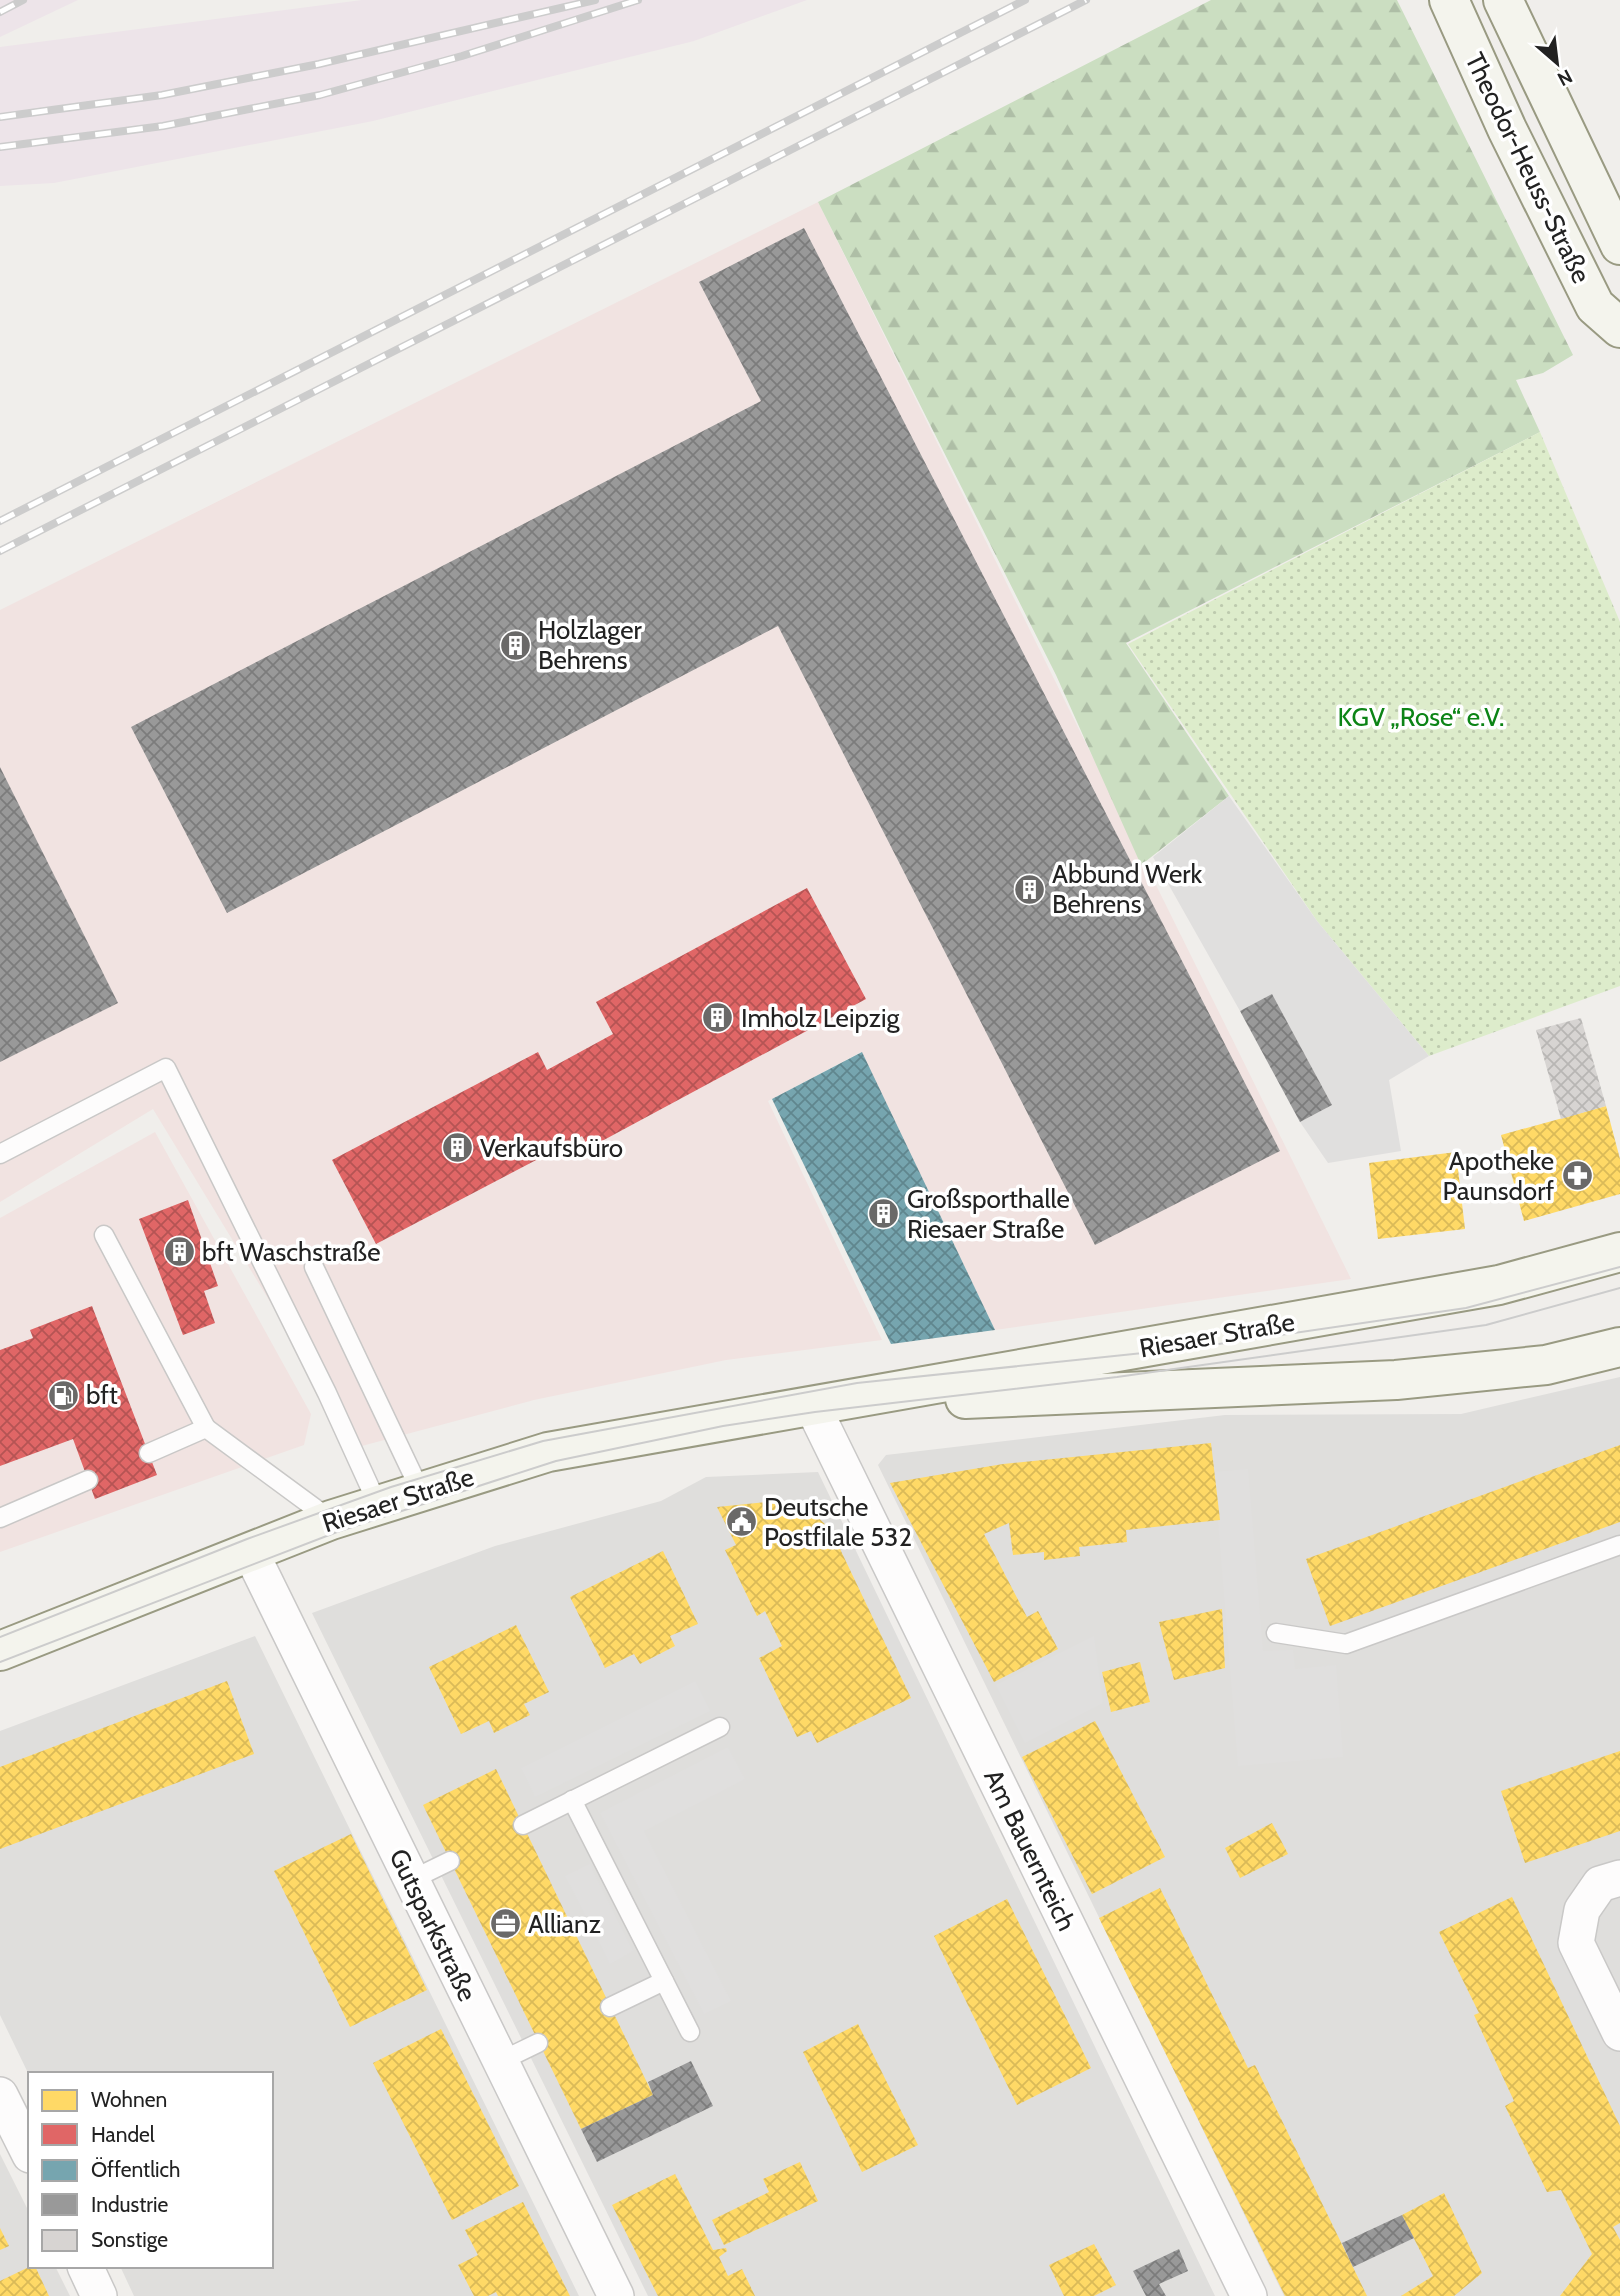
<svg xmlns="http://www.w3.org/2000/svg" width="1620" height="2296" font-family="Cabin,sans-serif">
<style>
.residential{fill:#dfdedc}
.commercial{fill:#f1e3e1}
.industrial{fill:#ede4e9}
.forest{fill:url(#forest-firs)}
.garden{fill:url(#garden-dots)}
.parking{fill:#e0dfde}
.homes{fill:url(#homes-cross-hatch)}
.shops{fill:url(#shops-cross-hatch)}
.public{fill:url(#public-cross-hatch)}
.industry{fill:url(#industry-cross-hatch)}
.building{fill:url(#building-cross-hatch)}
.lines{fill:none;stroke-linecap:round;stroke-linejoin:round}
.service-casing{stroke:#c9c8c7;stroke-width:21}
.minor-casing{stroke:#c9c8c7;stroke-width:38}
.secondary-casing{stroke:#999a82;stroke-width:42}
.service{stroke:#fdfcfc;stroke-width:18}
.minor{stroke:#fdfcfc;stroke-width:35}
.secondary{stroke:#f4f4ed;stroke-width:38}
.tram{stroke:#ccc;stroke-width:2}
.rail-casing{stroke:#ccc;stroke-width:8}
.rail{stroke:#fff;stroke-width:5;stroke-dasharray:16;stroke-linecap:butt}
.labels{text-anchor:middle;stroke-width:7;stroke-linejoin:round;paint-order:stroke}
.street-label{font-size:26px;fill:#222;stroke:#fff}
.poi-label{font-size:26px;fill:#222;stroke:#fff;text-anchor:start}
.park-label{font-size:26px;fill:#0c8416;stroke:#fff}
</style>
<defs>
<pattern id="forest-firs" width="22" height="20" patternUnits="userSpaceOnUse" patternTransform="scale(1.75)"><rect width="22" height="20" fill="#cbdec1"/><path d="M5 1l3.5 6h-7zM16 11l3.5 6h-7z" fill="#aebea6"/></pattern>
<pattern id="garden-dots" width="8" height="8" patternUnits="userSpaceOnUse" patternTransform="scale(1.75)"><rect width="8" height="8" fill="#ddeccb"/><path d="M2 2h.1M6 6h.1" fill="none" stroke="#bdcaae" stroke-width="1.8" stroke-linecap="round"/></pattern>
<pattern id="homes-cross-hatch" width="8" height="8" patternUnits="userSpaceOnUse" patternTransform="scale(1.75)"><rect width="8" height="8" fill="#ffd966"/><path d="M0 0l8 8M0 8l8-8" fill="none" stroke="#daba58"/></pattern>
<pattern id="shops-cross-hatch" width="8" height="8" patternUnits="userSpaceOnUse" patternTransform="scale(1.75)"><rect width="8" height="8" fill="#e06666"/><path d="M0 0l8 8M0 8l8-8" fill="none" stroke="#b55454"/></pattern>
<pattern id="public-cross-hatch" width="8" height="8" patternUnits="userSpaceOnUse" patternTransform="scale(1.75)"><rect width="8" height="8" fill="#76a5af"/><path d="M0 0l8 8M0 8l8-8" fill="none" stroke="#60868e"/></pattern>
<pattern id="industry-cross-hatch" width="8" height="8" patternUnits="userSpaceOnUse" patternTransform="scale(1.75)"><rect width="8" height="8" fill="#999"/><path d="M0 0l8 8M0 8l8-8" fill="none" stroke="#7c7c7c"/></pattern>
<pattern id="building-cross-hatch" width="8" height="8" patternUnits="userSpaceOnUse" patternTransform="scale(1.75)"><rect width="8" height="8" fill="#d7d4d2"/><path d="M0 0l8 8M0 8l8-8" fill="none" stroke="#b8b6b4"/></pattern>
</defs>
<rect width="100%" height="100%" fill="#f0eeeb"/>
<g class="residential">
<path d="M1620 1377V2296H1284L878 1465 886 1455 1225 1415 1461 1414Z"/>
<path d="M818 1472 1215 2296H648L312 1613 495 1546 661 1501 706 1477Z"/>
<path d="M255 1636 579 2296H134L120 2266H271V2074H30V2077L0 2015V1731Z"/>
<path d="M0 2154 30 2214V2266H55L70 2296H0Z"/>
</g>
<g class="commercial">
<path d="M818 202 1351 1279 995 1330 861 1052 768 1101 882 1340 726 1360 534 1400 358 1447 153 1109 0 1202V610Z"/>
<path d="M155 1132 311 1414 304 1445 0 1552V1218Z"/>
</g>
<g class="industrial">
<path d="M0 0H78L0 37Z"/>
<path d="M362 0H807L694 41 373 121 54 183 0 186V47Z"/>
</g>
<path class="forest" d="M1211 0H1397L1573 355 1543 373 1516 380 1540 432 1126 643 1229 796 1141 865 1056 675 818 202Z"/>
<path class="garden" d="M1540 432 1620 622V986L1429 1056 1317 921 1128 644Z"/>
<g class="parking">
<path d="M1229 796 1317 921 1429 1056 1389 1080 1401 1151 1328 1163 1300 1122 1332 1105 1272 995 1240 1011 1153 857Z"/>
<path d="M1248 1469 1263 1651 1293 1650 1295 1669 1336 1665 1343 1757 1238 1766 1214 1472Z"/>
<path d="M1094 1636 1103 1703 1025 1743 996 1685Z"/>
<path d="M695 1681 710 1711 535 1797 521 1768Z"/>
<path d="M728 1747 745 1779 644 1831 731 2001 704 2014 600 1813Z"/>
<path d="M590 1864 633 1951 610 1964 565 1876Z"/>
</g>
<g class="homes">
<path d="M1606 1106 1620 1159V1194L1524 1221 1501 1135Z"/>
<path d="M1456 1152 1465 1229 1378 1239 1369 1163Z"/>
<path d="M1211 1443 1220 1520 1126 1530 1127 1542 1079 1547 1080 1556 1044 1560V1552L1013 1555 1009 1523 984 1534 1027 1617 1038 1611 1058 1649 994 1682 890 1483 1003 1464Z"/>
<path d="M1620 1445V1522L1330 1626 1306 1559Z"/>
<path d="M766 1502 803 1503 831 1530 911 1698 817 1743 811 1731 797 1737 759 1658 782 1646 765 1611 757 1616 725 1550 736 1545 717 1507Z"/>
<path d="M663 1551 698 1624 670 1636 675 1646 640 1664 634 1654 605 1668 570 1597Z"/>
<path d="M1222 1609 1225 1668 1174 1680 1159 1622Z"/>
<path d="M516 1625 549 1692 524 1704 530 1715 494 1733 489 1721 461 1734 429 1667Z"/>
<path d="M1140 1662 1150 1702 1111 1712 1102 1672Z"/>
<path d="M227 1681 254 1754 0 1849V1767Z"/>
<path d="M1095 1721 1165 1857 1092 1894 1022 1757Z"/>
<path d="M1620 1751V1831L1525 1863 1501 1791Z"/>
<path d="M496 1769 653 2095 581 2129 423 1805Z"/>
<path d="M1272 1823 1288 1854 1240 1878 1225 1848Z"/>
<path d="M351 1834 427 1990 350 2027 274 1871Z"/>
<path d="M1160 1888 1248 2068 1255 2065 1367 2296H1285L1099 1918Z"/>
<path d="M1512 1897 1620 2126V2223L1613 2227 1620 2240V2296H1560L1592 2254 1561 2190 1547 2192 1505 2106 1514 2101 1474 2015 1479 2013 1439 1932Z"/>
<path d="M1007 1899 1091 2068 1017 2105 934 1936Z"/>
<path d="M858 2024 918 2145 862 2172 803 2052Z"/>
<path d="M441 2029 519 2186 452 2220 373 2063Z"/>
<path d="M800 2162 818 2201 724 2245 712 2220 769 2192 763 2179Z"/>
<path d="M675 2174 713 2250 726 2248 727 2251 719 2257 728 2276 742 2269 755 2296H658L612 2205Z"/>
<path d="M1444 2193 1482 2273 1454 2296H1401L1433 2276 1402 2215Z"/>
<path d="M523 2202 570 2296H498L496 2292 488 2296H474L458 2265 478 2255 465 2230Z"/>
<path d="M0 2228 9 2246 0 2250Z"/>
<path d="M1094 2244 1116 2285 1094 2296H1064L1049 2265Z"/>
<path d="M31 2266H35L49 2296H0V2281Z"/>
</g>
<g class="shops">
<path d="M807 888 866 999 589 1148 582 1136 376 1244 332 1160 538 1052 547 1070 613 1034 596 1002Z"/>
<path d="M188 1200 218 1286 204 1291 215 1323 183 1335 139 1219Z"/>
<path d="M92 1306 157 1475 95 1499 73 1439 0 1466V1350L33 1338 30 1330Z"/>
</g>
<path class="public" d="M862 1052 995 1330 891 1344 772 1099Z"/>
<g class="industry">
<path d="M804 228 1280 1151 1095 1245 778 626 227 913 131 727 761 401 699 282Z"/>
<path d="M0 767 118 1003 0 1062Z"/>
<path d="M1272 994 1332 1105 1300 1122 1240 1011Z"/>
<path d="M691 2061 713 2106 597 2162 581 2129 653 2095 648 2082Z"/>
<path d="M1402 2215 1414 2238 1353 2267 1342 2243Z"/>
<path d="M1179 2249 1188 2271 1159 2284 1166 2296H1146L1133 2271Z"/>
</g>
<path class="building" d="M1581 1018 1606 1106 1561 1119 1536 1030Z"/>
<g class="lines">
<defs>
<g id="service">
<path d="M0 1154 166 1068 327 1393 378 1505"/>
<path d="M104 1235 206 1428"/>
<path d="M314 1267 421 1492"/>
<path d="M149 1453 206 1428 331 1520"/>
<path d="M0 1518 88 1480"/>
<path d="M1276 1633 1346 1644 1620 1545"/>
<path d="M572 1800 690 2032"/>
<path d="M523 1825 720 1727"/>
<path d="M411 1880 450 1861"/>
<path d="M610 2007 664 1981"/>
<path d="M501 2061 538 2043"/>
</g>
<g id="minor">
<path d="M812 1405 1249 2296"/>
<path d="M251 1553 616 2296"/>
<path d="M1620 1878 1600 1884 1582 1910 1576 1943 1620 2033"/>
<path d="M0 2095 30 2155"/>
<path d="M85 2266 99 2296"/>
</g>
<g id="secondary">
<path d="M1449 0 1507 129 1595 306 1620 328"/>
<path d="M1503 0 1620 245"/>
<path d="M965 1399 1396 1380 1546 1365 1620 1347"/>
<path d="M0 1651 331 1520 548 1452 1499 1285 1620 1252"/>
</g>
</defs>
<use href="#service" class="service-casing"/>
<use href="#minor" class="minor-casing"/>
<use href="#secondary" class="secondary-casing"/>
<use href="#service" class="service"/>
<use href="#minor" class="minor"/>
<use href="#secondary" class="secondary"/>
<g class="tram">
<path d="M0 1637 247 1539 391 1487 543 1441 857 1383 1191 1348 1466 1308 1620 1267"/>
<path d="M0 1662 337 1532 556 1461 723 1426 815 1412 1117 1377 1486 1325 1620 1288"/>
</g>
<defs>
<g id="rail">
<path d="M0 12 23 0"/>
<path d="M0 117 162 95 319 64 595 0"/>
<path d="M0 147 163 126 320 95 462 56 638 0"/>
<path d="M0 521 1025 0"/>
<path d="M0 551 1086 0"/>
</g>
</defs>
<use href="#rail" class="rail-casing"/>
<use href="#rail" class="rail"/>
</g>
<defs>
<symbol id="building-disc" viewBox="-11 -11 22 22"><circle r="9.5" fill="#6a6968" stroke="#fff"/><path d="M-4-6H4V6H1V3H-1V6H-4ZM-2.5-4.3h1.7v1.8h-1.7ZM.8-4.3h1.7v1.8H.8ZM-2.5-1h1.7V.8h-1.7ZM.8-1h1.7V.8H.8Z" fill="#fff"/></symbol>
<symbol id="pharmacy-disc" viewBox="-11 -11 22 22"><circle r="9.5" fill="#6a6968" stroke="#fff"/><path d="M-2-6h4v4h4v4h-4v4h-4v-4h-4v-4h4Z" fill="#fff"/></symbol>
<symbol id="fuel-disc" viewBox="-11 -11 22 22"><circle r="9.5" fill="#6a6968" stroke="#fff"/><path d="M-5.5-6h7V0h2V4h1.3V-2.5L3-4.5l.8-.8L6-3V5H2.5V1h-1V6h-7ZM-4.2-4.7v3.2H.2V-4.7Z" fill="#fff"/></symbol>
<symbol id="civic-disc" viewBox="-11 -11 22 22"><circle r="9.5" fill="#6a6968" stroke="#fff"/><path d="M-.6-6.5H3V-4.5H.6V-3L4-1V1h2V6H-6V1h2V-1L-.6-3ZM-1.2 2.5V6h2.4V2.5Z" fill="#fff"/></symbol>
<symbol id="office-disc" viewBox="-11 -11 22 22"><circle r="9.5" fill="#6a6968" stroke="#fff"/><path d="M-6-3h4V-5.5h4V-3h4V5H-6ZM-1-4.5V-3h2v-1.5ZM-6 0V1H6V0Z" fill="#fff"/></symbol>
</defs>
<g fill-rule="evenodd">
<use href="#building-disc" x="498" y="628" width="35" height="35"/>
<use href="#building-disc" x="1012" y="872" width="35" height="35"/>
<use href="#building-disc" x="700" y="1000" width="35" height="35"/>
<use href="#building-disc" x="440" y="1130" width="35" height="35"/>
<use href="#pharmacy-disc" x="1560" y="1158" width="35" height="35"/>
<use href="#building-disc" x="866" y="1196" width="35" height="35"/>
<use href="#building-disc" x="162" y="1234" width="35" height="35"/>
<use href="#fuel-disc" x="46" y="1378" width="35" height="35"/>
<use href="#civic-disc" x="724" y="1504" width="35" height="35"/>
<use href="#office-disc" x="488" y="1906" width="35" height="35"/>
</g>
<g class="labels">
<g class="street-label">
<text transform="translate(1528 168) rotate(64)" y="9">Theodor-Heuss-Straße</text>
<text transform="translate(1217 1335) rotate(-10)" y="9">Riesaer Straße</text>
<text transform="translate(398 1500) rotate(-18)" y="9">Riesaer Straße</text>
<text transform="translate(1030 1850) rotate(64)" y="9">Am Bauernteich</text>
<text transform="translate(433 1925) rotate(64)" y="9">Gutsparkstraße</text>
</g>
<g class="poi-label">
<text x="538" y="639">Holzlager<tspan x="538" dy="30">Behrens</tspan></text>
<text x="1052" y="883">Abbund Werk<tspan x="1052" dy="30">Behrens</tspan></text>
<text x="741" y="1027">Imholz Leipzig</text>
<text x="480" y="1157">Verkaufsbüro</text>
<text x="1554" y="1170" text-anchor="end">Apotheke<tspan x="1554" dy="30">Paunsdorf</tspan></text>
<text x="907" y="1208">Großsporthalle<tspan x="907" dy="30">Riesaer Straße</tspan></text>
<text x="202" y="1261">bft Waschstraße</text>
<text x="86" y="1404">bft</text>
<text x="764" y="1516">Deutsche<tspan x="764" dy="30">Postfilale 532</tspan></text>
<text x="528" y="1933">Allianz</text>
</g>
<g class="park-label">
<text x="1421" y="726">KGV „Rose“ e.V.</text>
</g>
</g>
<rect x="28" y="2072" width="245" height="196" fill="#ffffff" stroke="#a7a7a7" stroke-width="2"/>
<rect x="42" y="2090" width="35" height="21" fill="#ffd966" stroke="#a7a7a7" stroke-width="2"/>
<text x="91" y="2107" font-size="21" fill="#222222">Wohnen</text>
<rect x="42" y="2124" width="35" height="21" fill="#e06666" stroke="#a7a7a7" stroke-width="2"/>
<text x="91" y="2142" font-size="21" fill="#222222">Handel</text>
<rect x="42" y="2160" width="35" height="21" fill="#76a5af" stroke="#a7a7a7" stroke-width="2"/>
<text x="91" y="2177" font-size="21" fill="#222222">Öffentlich</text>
<rect x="42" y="2194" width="35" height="21" fill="#999999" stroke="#a7a7a7" stroke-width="2"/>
<text x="91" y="2212" font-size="21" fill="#222222">Industrie</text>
<rect x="42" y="2230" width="35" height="21" fill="#d7d4d2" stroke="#a7a7a7" stroke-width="2"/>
<text x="91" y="2247" font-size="21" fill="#222222">Sonstige</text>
<g transform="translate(1557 63) rotate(152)" stroke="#ffffff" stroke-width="5" paint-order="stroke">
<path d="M0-5L12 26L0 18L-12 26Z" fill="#222222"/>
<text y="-10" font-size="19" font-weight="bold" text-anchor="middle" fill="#222222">N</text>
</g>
</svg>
